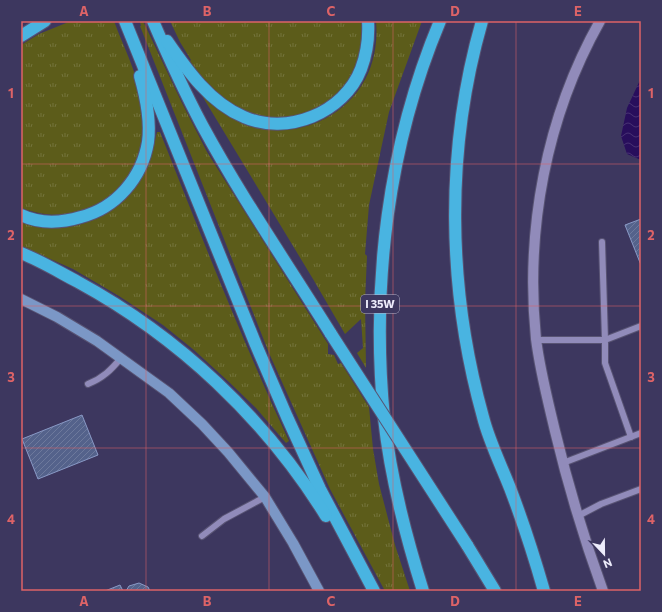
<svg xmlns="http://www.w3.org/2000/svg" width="662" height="612" font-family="Commissioner,sans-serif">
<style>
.grass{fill:url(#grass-tufts)}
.water{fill:url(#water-waves)}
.building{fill:url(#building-hatch);stroke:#8999c6}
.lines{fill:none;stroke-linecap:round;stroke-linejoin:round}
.lane-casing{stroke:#585373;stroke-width:8}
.street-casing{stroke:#585373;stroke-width:12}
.secondary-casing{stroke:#585373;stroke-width:12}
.highway-casing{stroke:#585373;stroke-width:14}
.lane{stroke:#918bba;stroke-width:6}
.street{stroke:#918bba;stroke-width:10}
.secondary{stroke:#7b97c6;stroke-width:10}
.highway{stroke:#49b4e1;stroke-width:12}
.highway-bridge-casing{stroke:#585373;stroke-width:14;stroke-linecap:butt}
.highway-bridge{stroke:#49b4e1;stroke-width:12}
.grid{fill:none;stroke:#dd6367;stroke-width:1;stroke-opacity:0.55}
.labels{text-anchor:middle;stroke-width:3;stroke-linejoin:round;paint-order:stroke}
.shield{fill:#3d375f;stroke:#b8b6cc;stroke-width:1}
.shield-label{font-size:11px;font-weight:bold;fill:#edecfb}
.neatline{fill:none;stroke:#dd6367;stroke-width:1.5}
.grid-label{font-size:13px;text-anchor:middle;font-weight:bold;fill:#dd6367}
</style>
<defs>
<pattern id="grass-tufts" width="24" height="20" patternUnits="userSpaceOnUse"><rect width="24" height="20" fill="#5c5c1a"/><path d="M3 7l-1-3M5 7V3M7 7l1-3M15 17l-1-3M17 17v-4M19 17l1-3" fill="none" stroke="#74743c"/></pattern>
<pattern id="water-waves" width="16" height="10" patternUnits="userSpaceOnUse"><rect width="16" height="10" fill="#280e5c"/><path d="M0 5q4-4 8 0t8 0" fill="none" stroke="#483174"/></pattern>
<pattern id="building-hatch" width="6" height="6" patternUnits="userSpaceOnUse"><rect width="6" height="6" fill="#54628b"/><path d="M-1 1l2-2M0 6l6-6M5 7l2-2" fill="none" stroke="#6d799c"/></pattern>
</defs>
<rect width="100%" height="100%" fill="#3d375f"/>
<g class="grass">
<path d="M71 21H114C123 46 137 72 141 99 148 142 136 185 95 205 69 218 47 217 21 208V45L39 34Z"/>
<path d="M143 21 181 101 207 152 328 344V354L334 355 338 364 341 363 369 407 373 449 379 484 395 545 410 591H385L330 489 269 353 140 26H141L140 22Z"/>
<path d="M170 21H361C364 30 363 39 361 48 353 91 312 125 267 117 234 111 207 88 190 61L191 60 180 42Z"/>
<path d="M376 21H422L389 112 369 205 365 254 367 256 365 301 366 368 357 353 363 348 361 319 345 334 313 279 201 94C218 106 235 121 255 127 276 133 299 130 318 122 359 104 380 66 376 21Z"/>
<path d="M157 132H160C201 236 242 340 289 441L286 443 256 408 229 382 194 350 163 325 119 296 73 269 21 246V221C71 242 127 213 148 165 153 155 154 143 157 132Z"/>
</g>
<path class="water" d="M641 78V160L627 154 621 136 627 108Z"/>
<g class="building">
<path d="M641 219V265L625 225Z"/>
<path d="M82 415 98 455 38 479 22 439Z"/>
<path d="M139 583 148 587 150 591H126L129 586Z"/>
<path d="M120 585 123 591H105Z"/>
</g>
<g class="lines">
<defs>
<g id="lane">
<path d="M537 340H605L602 242"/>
<path d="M88 384C103 378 111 370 121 358"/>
<path d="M631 437 605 363V340L641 326"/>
<path d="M563 463 641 433"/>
<path d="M578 516 601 504 641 489"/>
<path d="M202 536 224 519 265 497"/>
</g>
<path id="street" d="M600 21C546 117 525 230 536 339 540 371 548 401 555 431 568 485 584 539 603 591"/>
<path id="secondary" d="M21 299 57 317 97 341 169 393 202 424 228 452 265 497 293 543 319 591"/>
<g id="highway">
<path d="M125 21 256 345 287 417 320 489 374 591"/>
<path d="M153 21C168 56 184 91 202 125 241 197 288 265 331 334"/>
<path d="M482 21C445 150 447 288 483 417 489 441 501 465 510 488 523 522 534 556 544 591"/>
<path d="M21 36 45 21"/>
<path d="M167 41C187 70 210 103 244 117 287 136 344 113 361 69 367 53 369 37 368 21"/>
<path d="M21 215C40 224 61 223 81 217 116 208 142 178 148 142 151 120 146 97 140 76"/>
<path d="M21 253C41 261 59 272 78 282 179 337 265 418 326 516"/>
<path d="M467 545 495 591"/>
<path d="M423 591C406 537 390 474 384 418 371 284 388 145 440 21"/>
</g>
</defs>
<use href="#lane" class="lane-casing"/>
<use href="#street" class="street-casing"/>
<use href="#secondary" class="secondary-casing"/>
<use href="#highway" class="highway-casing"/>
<use href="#lane" class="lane"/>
<use href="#street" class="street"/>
<use href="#secondary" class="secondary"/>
<use href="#highway" class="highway"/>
<defs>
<path id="highway-bridge" d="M331 334 467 545"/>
</defs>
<use href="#highway-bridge" class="highway-bridge-casing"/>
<use href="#highway-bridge" class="highway-bridge"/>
</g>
<path class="grid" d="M146 21V591M269 21V591M393 21V591M516 21V591M21 164H641M21 306H641M21 448H641"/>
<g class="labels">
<rect class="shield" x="361" y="295" width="38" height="18" rx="3"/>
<g class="shield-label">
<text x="380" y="308">I 35W</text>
</g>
</g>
<rect width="662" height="612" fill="none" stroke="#3d375f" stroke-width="44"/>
<g transform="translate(604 554) rotate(158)" stroke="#3d375f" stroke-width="3" paint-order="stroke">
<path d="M0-3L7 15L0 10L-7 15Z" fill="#edecfb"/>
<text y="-6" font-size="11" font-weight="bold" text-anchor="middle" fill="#edecfb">N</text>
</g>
<rect x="22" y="22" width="618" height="568" class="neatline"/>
<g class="grid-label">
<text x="84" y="16">A</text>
<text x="207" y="16">B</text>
<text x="331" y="16">C</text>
<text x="455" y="16">D</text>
<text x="578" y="16">E</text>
<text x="11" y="98">1</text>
<text x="651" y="98">1</text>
<text x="11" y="240">2</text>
<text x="651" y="240">2</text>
<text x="11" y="382">3</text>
<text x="651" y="382">3</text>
<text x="11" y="524">4</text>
<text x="651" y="524">4</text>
<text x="84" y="606">A</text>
<text x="207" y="606">B</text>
<text x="331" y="606">C</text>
<text x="455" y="606">D</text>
<text x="578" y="606">E</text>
</g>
</svg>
